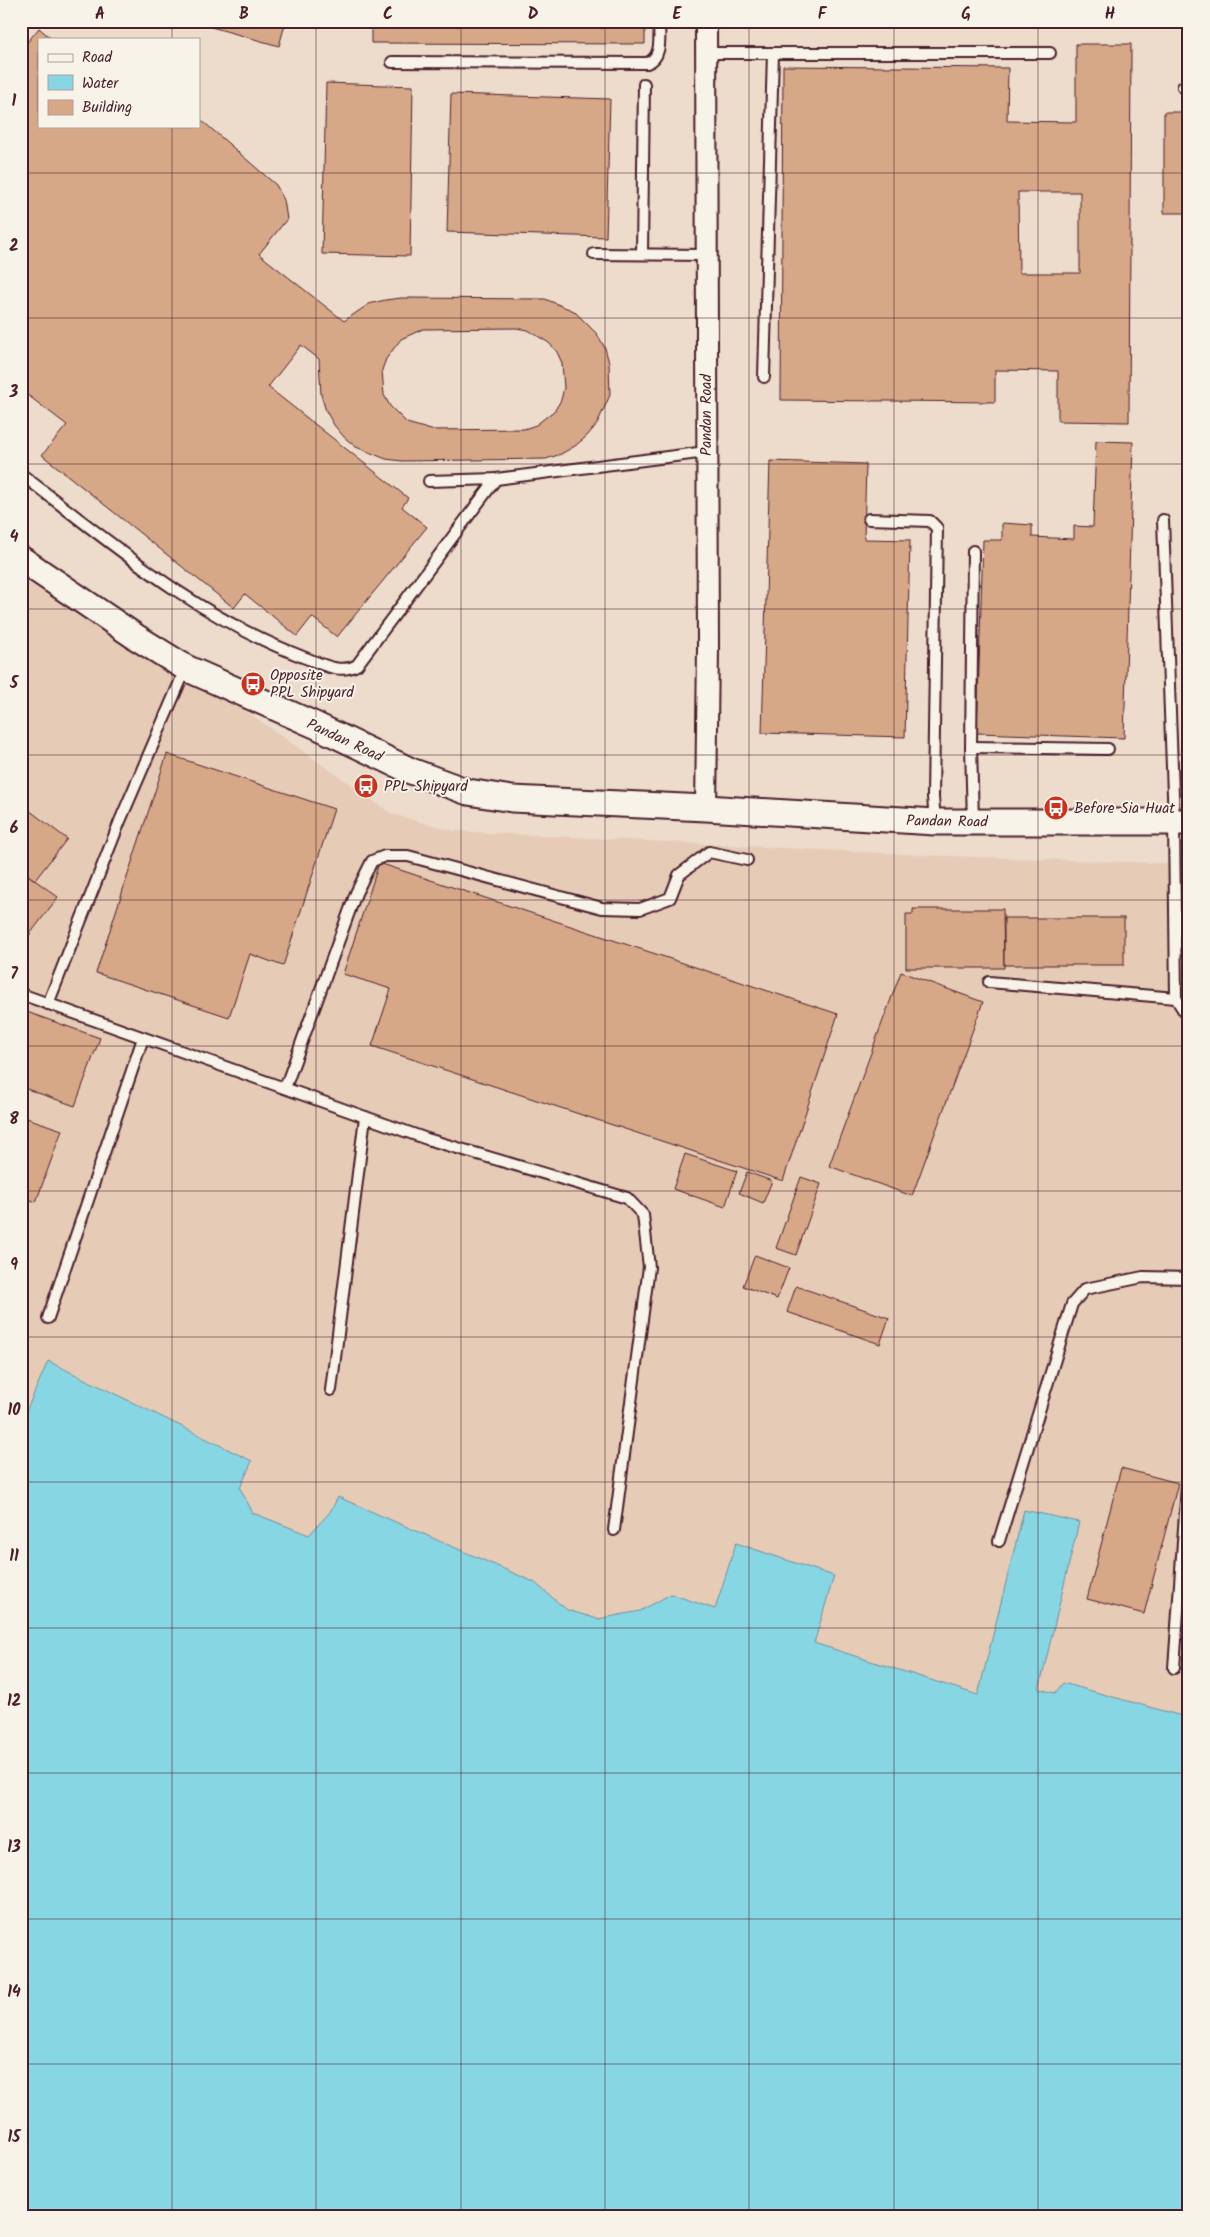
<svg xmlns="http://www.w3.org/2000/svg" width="1210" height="2237" font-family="Kalam,sans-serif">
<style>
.built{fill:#e6ccb7}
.water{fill:#87d6e3;stroke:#6f8d99}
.building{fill:#d6a888;stroke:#4a1f2b;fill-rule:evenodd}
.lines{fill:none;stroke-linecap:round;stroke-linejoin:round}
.service-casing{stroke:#4a1f2b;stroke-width:14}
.minor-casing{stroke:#4a1f2b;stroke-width:24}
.tertiary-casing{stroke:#4a1f2b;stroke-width:29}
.service{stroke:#f7f3e8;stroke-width:10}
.minor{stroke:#f7f3e8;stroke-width:20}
.tertiary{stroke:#f7f3e8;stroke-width:25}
.grid{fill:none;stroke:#4a1f2b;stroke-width:1;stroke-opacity:0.55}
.labels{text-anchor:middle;stroke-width:4;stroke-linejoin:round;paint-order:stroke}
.street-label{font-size:15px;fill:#4a1f2b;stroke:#f7f3e8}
.poi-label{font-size:15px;fill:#4a1f2b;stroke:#f7f3e8;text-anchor:start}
.neatline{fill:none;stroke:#4a1f2b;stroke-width:2}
.grid-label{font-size:16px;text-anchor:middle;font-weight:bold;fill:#4a1f2b}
</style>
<rect width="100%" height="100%" fill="#eddccb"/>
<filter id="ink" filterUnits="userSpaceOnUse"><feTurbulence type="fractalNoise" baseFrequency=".02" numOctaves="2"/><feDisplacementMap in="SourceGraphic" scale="10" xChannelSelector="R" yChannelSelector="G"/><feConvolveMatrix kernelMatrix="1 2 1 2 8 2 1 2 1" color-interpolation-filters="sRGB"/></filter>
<g filter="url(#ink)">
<path class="built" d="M21 552 392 814 454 831 922 855 1189 864V1718L1063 1683 1056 1693 1039 1689 1079 1522 1024 1511 978 1695 814 1643 834 1576 736 1543 715 1609 671 1595 640 1611 598 1619 567 1610 534 1582 338 1497 330 1512 309 1535 253 1514 240 1488 252 1461 48 1361 21 1423Z"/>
<path class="water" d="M48 1361 252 1461 240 1488 253 1513 309 1535 330 1512 338 1497 534 1582 567 1610 598 1619 640 1611 671 1594 715 1609 736 1543 834 1576 814 1643 978 1695 1024 1510 1079 1522 1039 1689 1055 1693 1063 1683 1189 1718V2216H21V1423Z"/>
<g class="building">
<path d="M190 21H286L279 46Z"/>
<path d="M371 21H645V44L371 43Z"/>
<path d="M39 28 52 39H39V126H199V118L276 185 284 200 287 219 259 254 344 321 369 304 385 300 401 298 545 299 574 311 597 334 605 348 609 363 610 395 597 424 587 436 575 446 561 454 546 459 402 461 386 459 356 447 344 437 334 425 326 411 321 395 319 359 301 345 268 387 408 498 402 507 427 527 337 637 312 617 297 636 245 594 234 608 42 455 67 425 21 390V50ZM516 328 528 330 549 343 557 352 562 363 564 388 561 400 555 410 536 425 524 429 431 430 407 423 390 406 384 395 382 370 386 359 401 339 423 329Z"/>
<path d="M1076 44H1131L1129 422 1058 421V371L995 370V402L781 400 783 66 1008 68 1007 121 1076 122ZM1018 192H1080V273H1019Z"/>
<path d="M326 83 413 86 410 256 322 254Z"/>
<path d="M451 94 610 99 606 237 447 232Z"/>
<rect x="1164" y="112" width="25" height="101"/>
<path d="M1096 441 1133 442 1124 738 977 733 983 540H1002V523L1032 525V537L1074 539V526L1093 527Z"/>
<path d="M1186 449H1189V718H1184Z"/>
<path d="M770 461 866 464 864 539 910 540 905 737 762 733Z"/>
<path d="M167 754 334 809 283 966 250 954 229 1017 96 973Z"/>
<path d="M21 804 67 839 35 880 21 870Z"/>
<path d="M379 863 838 1014 783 1181 372 1046 391 989 343 974Z"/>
<path d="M21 870 58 897 21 946Z"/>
<path d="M913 909H1003L1004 968H906V914H913Z"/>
<rect x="1004" y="918" width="120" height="47"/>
<path d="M901 972 983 1002 912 1196 829 1166Z"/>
<path d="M21 1010 100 1038 75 1106 21 1087Z"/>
<path d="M21 1116 62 1130 36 1202 21 1196Z"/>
<path d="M685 1154 737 1171 725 1207 673 1189Z"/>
<path d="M747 1172 772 1181 763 1203 739 1193Z"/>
<path d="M801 1177 821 1184 796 1255 776 1248Z"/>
<path d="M21 1203 29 1205 21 1227Z"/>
<path d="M755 1255 789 1268 777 1299 743 1286Z"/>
<path d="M796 1286 889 1318 880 1344 787 1312Z"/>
<path d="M1121 1468 1178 1483 1144 1614 1087 1599Z"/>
</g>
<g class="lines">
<defs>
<g id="service">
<path d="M707 53H1050"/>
<path d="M392 62 647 63C663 58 659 35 659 21"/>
<path d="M1183 87H1189"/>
<path d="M594 254 706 255"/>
<path d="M642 254 644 84"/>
<path d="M764 377 773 53"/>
<path d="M21 474C111 543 195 616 303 657 320 663 339 675 357 665L496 479"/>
<path d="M429 481 496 479 706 452"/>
<path d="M869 519 930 521 937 528 933 797 935 821"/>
<path d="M1163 520 1174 822 1176 998 1189 1019"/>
<path d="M973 551 971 747 973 821"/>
<path d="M971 747 1108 749"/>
<path d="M989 982 1176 998"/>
<path d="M21 994 427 1139 627 1198 643 1215 649 1267 614 1530"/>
<path d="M48 1004 120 821 186 668"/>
<path d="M285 1088 356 893 372 861 385 856H408L602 908 640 909 670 898 679 875 709 852 747 860"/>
<path d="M48 1318 143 1038"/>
<path d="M331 1390 365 1117"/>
<path d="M999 1541 1072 1304 1085 1289 1143 1277 1189 1278"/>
<path d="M1174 1668 1189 1458"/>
</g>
<path id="minor" d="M706 808 708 649 706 21"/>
<path id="tertiary" d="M21 559 136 637 186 668 315 725 411 771 468 792 512 799 706 808 935 822H1189"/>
</defs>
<use href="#service" class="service-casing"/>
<use href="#minor" class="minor-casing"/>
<use href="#tertiary" class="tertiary-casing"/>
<use href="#service" class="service"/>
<use href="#minor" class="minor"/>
<use href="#tertiary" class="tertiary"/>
</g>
</g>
<path class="grid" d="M172 21V39M316 21V2216M461 21V2216M605 21V2216M749 21V2216M894 21V2216M1038 21V2216M172 126V2216M21 173H1189M21 318H1189M21 464H1189M21 609H1189M21 755H1189M21 900H1189M21 1046H1189M21 1191H1189M21 1337H1189M21 1482H1189M21 1628H1189M21 1773H1189M21 1919H1189M21 2064H1189"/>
<defs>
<symbol id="bus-disc" viewBox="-11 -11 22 22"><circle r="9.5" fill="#c8321e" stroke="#f7f3e8"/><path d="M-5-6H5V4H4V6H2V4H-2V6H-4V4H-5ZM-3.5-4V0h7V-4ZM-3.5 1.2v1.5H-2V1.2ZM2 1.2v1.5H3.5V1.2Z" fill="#fff"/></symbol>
</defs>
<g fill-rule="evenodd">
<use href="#bus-disc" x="239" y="670" width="28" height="28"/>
<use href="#bus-disc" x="352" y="772" width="28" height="28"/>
<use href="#bus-disc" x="1042" y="794" width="28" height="28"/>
</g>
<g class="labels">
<g class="street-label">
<text transform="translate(706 415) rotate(-90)" y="5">Pandan Road</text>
<text transform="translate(345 740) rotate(25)" y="5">Pandan Road</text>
<text transform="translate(947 821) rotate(1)" y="5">Pandan Road</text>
</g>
<g class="poi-label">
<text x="270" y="680">Opposite<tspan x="270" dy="17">PPL Shipyard</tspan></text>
<text x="384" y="791">PPL Shipyard</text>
<text x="1074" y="813">Before Sia Huat</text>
</g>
</g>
<rect width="1210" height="2237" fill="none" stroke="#f7f3e8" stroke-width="55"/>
<rect x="38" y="38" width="162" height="90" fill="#f7f3e8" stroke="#b29e9c"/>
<rect x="48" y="54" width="25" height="8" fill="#f7f3e8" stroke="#b29e9c"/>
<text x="82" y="62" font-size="15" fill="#4a1f2b">Road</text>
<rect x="48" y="75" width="25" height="15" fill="#87d6e3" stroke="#b29e9c"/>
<text x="82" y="88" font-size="15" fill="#4a1f2b">Water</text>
<rect x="48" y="100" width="25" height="15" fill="#d6a888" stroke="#b29e9c"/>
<text x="82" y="112" font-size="15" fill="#4a1f2b">Building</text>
<rect x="28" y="28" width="1154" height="2182" class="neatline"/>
<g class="grid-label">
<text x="100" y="19">A</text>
<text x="244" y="19">B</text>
<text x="388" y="19">C</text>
<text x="533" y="19">D</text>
<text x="677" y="19">E</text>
<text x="822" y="19">F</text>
<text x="966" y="19">G</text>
<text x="1110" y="19">H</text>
<text x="14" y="106">1</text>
<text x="14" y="251">2</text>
<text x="14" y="397">3</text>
<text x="14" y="542">4</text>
<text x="14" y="688">5</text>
<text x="14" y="833">6</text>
<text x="14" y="979">7</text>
<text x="14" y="1124">8</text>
<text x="14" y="1270">9</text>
<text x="14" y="1415">10</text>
<text x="14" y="1561">11</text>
<text x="14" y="1706">12</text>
<text x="14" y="1852">13</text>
<text x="14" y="1997">14</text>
<text x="14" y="2142">15</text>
</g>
</svg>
